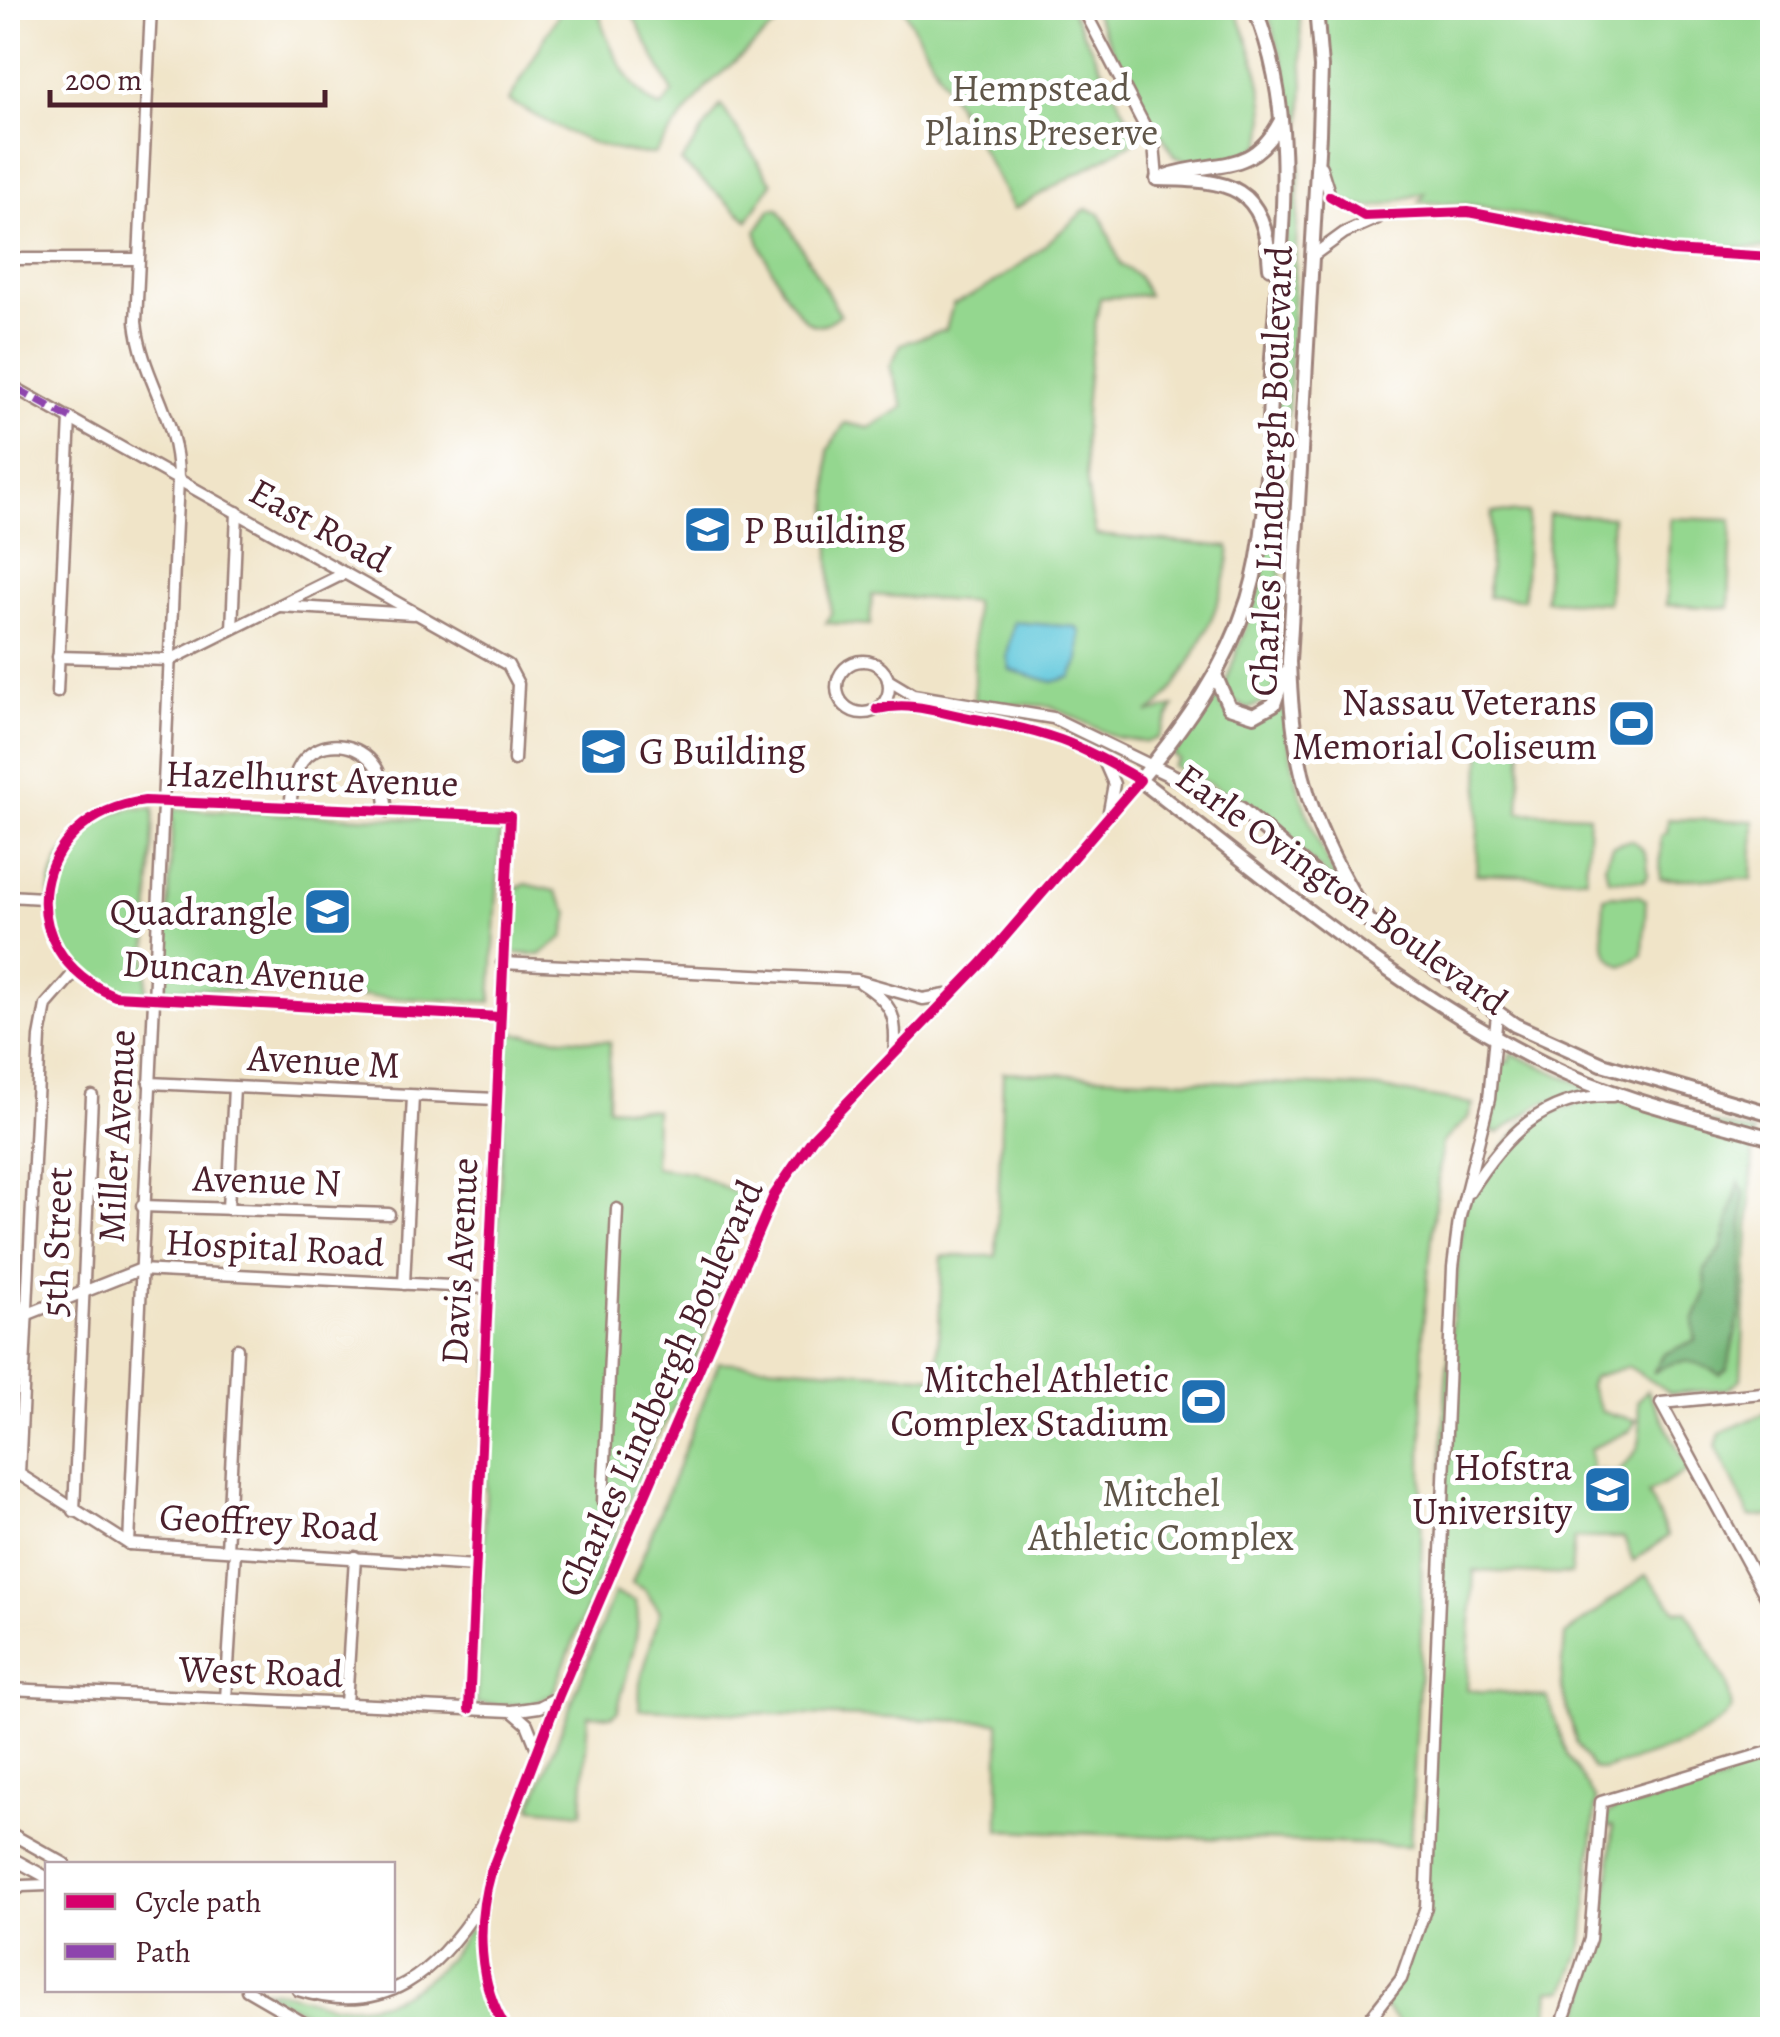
<svg xmlns="http://www.w3.org/2000/svg" width="1780" height="2037" font-family="Alegreya,serif">
<style>
.green{fill:#94d78f;stroke:#6f7b5d;stroke-width:2.5}
.forest{fill:#77b87a;stroke:#606c52;stroke-width:2.5}
.water{fill:#60c8dc;stroke:#557484;stroke-width:2.5}
.lines{fill:none;stroke-linecap:round;stroke-linejoin:round}
.minor-casing{stroke:#9d827a;stroke-width:15}
.major-casing{stroke:#9d827a;stroke-width:18}
.minor{stroke:#fff;stroke-width:10}
.major{stroke:#fff;stroke-width:12}
.quiet{stroke:#8e44ad;stroke-width:8;stroke-dasharray:15 8;stroke-linecap:butt}
.cycleway-casing{stroke:#fff;stroke-width:16}
.cycleway{stroke:#d6006c;stroke-width:10}
.labels{text-anchor:middle;stroke-width:10;stroke-linejoin:round;paint-order:stroke}
.park-label{font-size:38px;fill:#605649;stroke:#fff}
.street-label{font-size:38px;fill:#4a1f2b;stroke:#fff}
.poi-label{font-size:38px;fill:#4a1f2b;stroke:#fff;text-anchor:end}
</style>
<rect width="100%" height="100%" fill="#fff"/>
<filter id="ink" filterUnits="userSpaceOnUse"><feTurbulence type="fractalNoise" baseFrequency=".01" numOctaves="2"/><feDisplacementMap in="SourceGraphic" scale="20" xChannelSelector="R" yChannelSelector="G"/><feConvolveMatrix kernelMatrix="1 2 1 2 8 2 1 2 1" color-interpolation-filters="sRGB"/></filter>
<filter id="wash" filterUnits="userSpaceOnUse"><feTurbulence type="fractalNoise" baseFrequency=".0048" numOctaves="4" result="noise"/><feDisplacementMap in="SourceGraphic" scale="40" xChannelSelector="R" yChannelSelector="G"/><feGaussianBlur stdDeviation="2.25" result="paint"/><feColorMatrix in="noise" values="0 0 0 0 0 0 0 0 0 0 0 0 0 0 0 0 0 1.4 0 .05"/><feComposite in="paint" operator="in"/></filter>
<g filter="url(#wash)">
<rect width="100%" height="100%" fill="#f0e4c8"/>
<g class="green">
<path d="M562 8H599C601 36 634 98 661 108L673 93 629 8H796L708 85 654 154C601 155 554 126 509 101Z"/>
<path d="M903 8H1070L1139 139 1014 209Z"/>
<path d="M1092 8H1234C1251 43 1273 105 1262 144 1243 163 1201 167 1176 157L1142 106Z"/>
<path d="M1266 8H1299L1304 84 1275 686 1271 699 1248 709 1228 698 1225 685 1260 586 1269 544 1290 148 1285 69Z"/>
<path d="M1321 8H1772V249L1683 246 1472 205 1419 202 1425 193C1386 201 1371 221 1331 192L1333 183 1324 174 1329 59Z"/>
<path d="M721 105 772 183 748 220 681 162Z"/>
<path d="M771 209H779L840 314C832 320 823 328 812 324 793 317 761 251 756 231Z"/>
<path d="M1086 209 1100 213 1121 265 1138 276 1148 295 1100 298C1085 379 1076 454 1096 535L1229 547C1233 585 1183 694 1148 713L1174 707 1158 738 1146 742 1115 737 1051 706 974 702V602L872 595 870 625 826 623 831 613 828 450 845 423 869 428 904 407 890 367 901 344 946 329 953 304C1003 284 1047 244 1086 209Z"/>
<path d="M1492 512 1528 513 1524 599 1488 597Z"/>
<path d="M1549 514 1612 517 1608 603 1545 600Z"/>
<path d="M1670 518 1732 520 1729 608 1666 605Z"/>
<path d="M1212 690C1222 716 1237 722 1264 720L1284 699C1288 770 1308 828 1342 890L1251 805 1173 766 1179 760 1173 755Z"/>
<path d="M1482 739 1522 741 1519 812 1589 815 1586 878 1476 874Z"/>
<path d="M132 808H154L146 994C27 986 14 833 132 808Z"/>
<path d="M173 809 501 823 491 1002 165 988Z"/>
<path d="M1668 819 1754 821 1752 879H1660L1661 836 1667 833Z"/>
<path d="M1630 840C1647 849 1648 857 1648 876L1643 881 1608 879 1605 865 1612 846Z"/>
<path d="M526 884 555 891 569 913 564 937 540 955 513 953 511 947 514 889Z"/>
<path d="M1611 895 1639 896 1646 900 1643 955 1622 966C1595 954 1604 923 1604 897Z"/>
<path d="M507 1033 610 1042 608 1107 655 1110 654 1167 691 1172 748 1198C724 1270 698 1381 654 1441L552 1695 531 1705 476 1704Z"/>
<path d="M1511 1053 1594 1090 1542 1103 1499 1133 1491 1131 1501 1061 1510 1062Z"/>
<path d="M1003 1072 1377 1088 1473 1104 1468 1118 1442 1143 1423 1324 1421 1647 1410 1846 999 1830V1722L639 1709 640 1683 660 1611 645 1590 632 1583 719 1362 937 1377 942 1256H996Z"/>
<path d="M1600 1095 1754 1133 1741 1379 1728 1389 1671 1393 1629 1367 1592 1377 1589 1385 1602 1412 1636 1420 1630 1431 1590 1449 1592 1470 1617 1472C1649 1443 1639 1439 1638 1401L1647 1390 1689 1470 1648 1493 1668 1536 1633 1561 1624 1538H1574L1571 1575 1474 1571 1467 1690 1547 1697 1568 1757 1596 1800 1583 1946 1565 1990H1550L1547 2029H1398L1399 2023 1383 2005 1420 1931 1446 1382 1464 1201 1523 1123Z"/>
<path d="M1772 1410V1516L1750 1517 1716 1446 1720 1433Z"/>
<path d="M1646 1575 1676 1610 1687 1611 1727 1684 1732 1708C1713 1741 1639 1758 1603 1770L1592 1768 1577 1745 1561 1686 1565 1635Z"/>
<path d="M614 1593 635 1601C646 1627 623 1678 618 1711L612 1716 588 1715 582 1813 531 1808Z"/>
<path d="M1772 1760V2029H1575C1601 1961 1609 1898 1613 1826L1606 1827 1607 1815 1624 1802 1634 1806 1724 1781 1721 1772Z"/>
<path d="M468 1929 476 1933 477 1969 501 2029H336L261 1990C289 1989 314 2004 343 2006 396 2010 445 1973 468 1929Z"/>
</g>
<path class="forest" d="M1739 1182 1744 1192 1741 1309 1727 1369 1720 1375C1696 1359 1679 1356 1653 1373L1664 1354 1695 1340 1694 1321 1706 1292 1705 1270 1721 1249Z"/>
<path class="water" d="M1014 622 1076 627 1080 632 1079 660 1071 677 1053 682 1010 670 1007 656Z"/>
</g>
<g filter="url(#ink)">
<g class="lines">
<defs>
<g id="minor">
<path d="M1083 8 1154 144 1157 179"/>
<path d="M1321 167 1330 196 1364 216 1468 212 1672 251 1772 257"/>
<path d="M1311 257 1344 233 1378 218"/>
<path d="M8 259H138"/>
<path d="M17 389 508 665 518 684 514 760"/>
<path d="M280 606 413 614"/>
<path d="M232 629 237 512"/>
<path d="M58 657 170 660 345 573"/>
<circle cx="863" cy="687" r="26"/>
<path d="M888 680 913 695 1053 718 1152 766"/>
<path d="M57 692 70 418"/>
<path d="M1104 761 1114 784 1109 811"/>
<path d="M290 808C292 792 292 776 302 762 321 737 359 741 376 767 384 780 385 797 387 812"/>
<path d="M8 896 43 898"/>
<path d="M502 963 856 980 923 999 952 994"/>
<path d="M74 973 46 1005 40 1037 19 1474 129 1544 476 1566"/>
<path d="M861 983C893 1003 898 1018 894 1055"/>
<path d="M149 1083 496 1099"/>
<path d="M1469 1192C1504 1137 1543 1094 1613 1096"/>
<path d="M142 1206 389 1214"/>
<path d="M228 1209 234 1087"/>
<path d="M404 1284 413 1096"/>
<path d="M8 1313 28 1314 139 1270 489 1288"/>
<path d="M1772 1392 1661 1403 1772 1608"/>
<path d="M603 1502 617 1209"/>
<path d="M74 1511 92 1096"/>
<path d="M129 1544 178 479C178 415 142 380 136 322L151 8"/>
<path d="M227 1550 237 1349"/>
<path d="M8 1689 511 1711 539 1707 558 1697"/>
<path d="M226 1699 235 1551"/>
<path d="M346 1704 355 1557"/>
<path d="M469 1709 510 816 145 801C30 816 6 950 115 996L499 1017"/>
<path d="M512 1711 527 1724 537 1749"/>
<path d="M8 1832 65 1864"/>
<path d="M8 1856 48 1878"/>
<path d="M8 1896 22 1886 48 1885"/>
<path d="M247 1990 316 2030"/>
<path d="M298 1990C386 2018 436 1973 482 1902"/>
<path d="M507 2030C477 1984 476 1923 491 1872L559 1695 774 1195 813 1138 982 963 1140 780C1075 742 1049 732 975 719 940 713 913 701 877 709"/>
<path d="M1361 2030 1401 1979 1426 1907 1453 1267 1459 1220 1489 1099 1497 1014"/>
<path d="M1560 2030 1590 1939 1601 1802 1772 1751"/>
</g>
<g id="major">
<path d="M1254 8C1303 121 1278 254 1271 374 1267 449 1270 527 1248 599 1226 668 1185 725 1140 780 1271 880 1398 992 1547 1065 1618 1100 1697 1117 1772 1138"/>
<path d="M1316 8 1321 67 1319 134 1289 662C1293 775 1311 825 1369 921"/>
<path d="M1166 176C1215 159 1251 177 1280 122"/>
<path d="M1157 179C1231 180 1265 184 1270 268"/>
<path d="M1215 675 1229 707 1254 715 1274 704 1285 673"/>
<path d="M1152 766 1241 809 1369 921 1515 1025 1602 1064 1772 1114"/>
</g>
</defs>
<use href="#minor" class="minor-casing"/>
<use href="#major" class="major-casing"/>
<use href="#minor" class="minor"/>
<use href="#major" class="major"/>
<path class="quiet" d="M17 389 70 418"/>
<defs>
<g id="cycleway">
<path d="M1330 196 1364 216 1468 212 1672 251 1772 257"/>
<path d="M469 1709 510 816 145 801C30 816 6 950 115 996L499 1017"/>
<path d="M507 2030C477 1984 476 1923 491 1872L559 1695 774 1195 813 1138 982 963 1140 780C1075 742 1049 732 975 719 940 713 913 701 877 709"/>
</g>
</defs>
<use href="#cycleway" class="cycleway-casing"/>
<use href="#cycleway" class="cycleway"/>
</g>
</g>
<defs>
<symbol id="university-square" viewBox="-11 -11 22 22"><rect x="-9" y="-9" width="18" height="18" rx="4" fill="#1f6fb2" stroke="#fff"/><path d="M0-5L7-2L0 1L-7-2ZM-4 1L0 2.5L4 1V4Q0 6-4 4Z" fill="#fff"/></symbol>
<symbol id="stadium-square" viewBox="-11 -11 22 22"><rect x="-9" y="-9" width="18" height="18" rx="4" fill="#1f6fb2" stroke="#fff"/><path d="M0-5a6.5 5 0 1 0 0 10a6.5 5 0 1 0 0-10ZM-3.5-1.8h7v3.6h-7Z" fill="#fff"/></symbol>
</defs>
<g fill-rule="evenodd">
<use href="#university-square" x="680" y="502" width="55" height="55"/>
<use href="#stadium-square" x="1604" y="696" width="55" height="55"/>
<use href="#university-square" x="576" y="724" width="55" height="55"/>
<use href="#university-square" x="300" y="884" width="55" height="55"/>
<use href="#stadium-square" x="1176" y="1374" width="55" height="55"/>
<use href="#university-square" x="1580" y="1462" width="55" height="55"/>
</g>
<g class="labels">
<g class="park-label">
<text x="1041" y="101">Hempstead<tspan x="1041" dy="44">Plains Preserve</tspan></text>
<text x="1161" y="1506">Mitchel<tspan x="1161" dy="44">Athletic Complex</tspan></text>
</g>
<g class="street-label">
<text transform="translate(1271 471) rotate(-88)" y="13">Charles Lindbergh Boulevard</text>
<text transform="translate(320 525) rotate(29)" y="13">East Road</text>
<text transform="translate(312 778) rotate(2)" y="13">Hazelhurst Avenue</text>
<text transform="translate(1342 889) rotate(36)" y="13">Earle Ovington Boulevard</text>
<text transform="translate(244 971) rotate(4)" y="13">Duncan Avenue</text>
<text transform="translate(324 1061) rotate(3)" y="13">Avenue M</text>
<text transform="translate(116 1136) rotate(-87)" y="13">Miller Avenue</text>
<text transform="translate(267 1180) rotate(2)" y="13">Avenue N</text>
<text transform="translate(56 1242) rotate(-88)" y="13">5th Street</text>
<text transform="translate(275 1247) rotate(3)" y="13">Hospital Road</text>
<text transform="translate(459 1261) rotate(-87)" y="13">Davis Avenue</text>
<text transform="translate(660 1388) rotate(-66)" y="13">Charles Lindbergh Boulevard</text>
<text transform="translate(269 1522) rotate(3)" y="13">Geoffrey Road</text>
<text transform="translate(261 1671) rotate(2)" y="13">West Road</text>
</g>
<g class="poi-label">
<text x="743" y="543" text-anchor="start">P Building</text>
<text x="1597" y="715">Nassau Veterans<tspan x="1597" dy="44">Memorial Coliseum</tspan></text>
<text x="639" y="764" text-anchor="start">G Building</text>
<text x="293" y="925">Quadrangle</text>
<text x="1169" y="1392">Mitchel Athletic<tspan x="1169" dy="44">Complex Stadium</tspan></text>
<text x="1572" y="1480">Hofstra<tspan x="1572" dy="44">University</tspan></text>
</g>
</g>
<rect width="1780" height="2037" fill="none" stroke="#fff" stroke-width="40"/>
<rect x="45" y="1862" width="350" height="130" fill="#ffffff" stroke="#b7a5aa" stroke-width="2.5"/>
<rect x="65" y="1894" width="50" height="15" fill="#d6006c" stroke="#b7a5aa" stroke-width="2.5"/>
<text x="135" y="1912" font-size="30" fill="#4a1f2b">Cycle path</text>
<rect x="65" y="1944" width="50" height="15" fill="#8e44ad" stroke="#b7a5aa" stroke-width="2.5"/>
<text x="135" y="1962" font-size="30" fill="#4a1f2b">Path</text>
<path d="M50 90v15h275v-15" fill="none" stroke="#4a1f2b" stroke-width="5"/>
<text x="65" y="90" font-size="30" fill="#4a1f2b" stroke="#ffffff" stroke-width="8" paint-order="stroke">200 m</text>
</svg>
